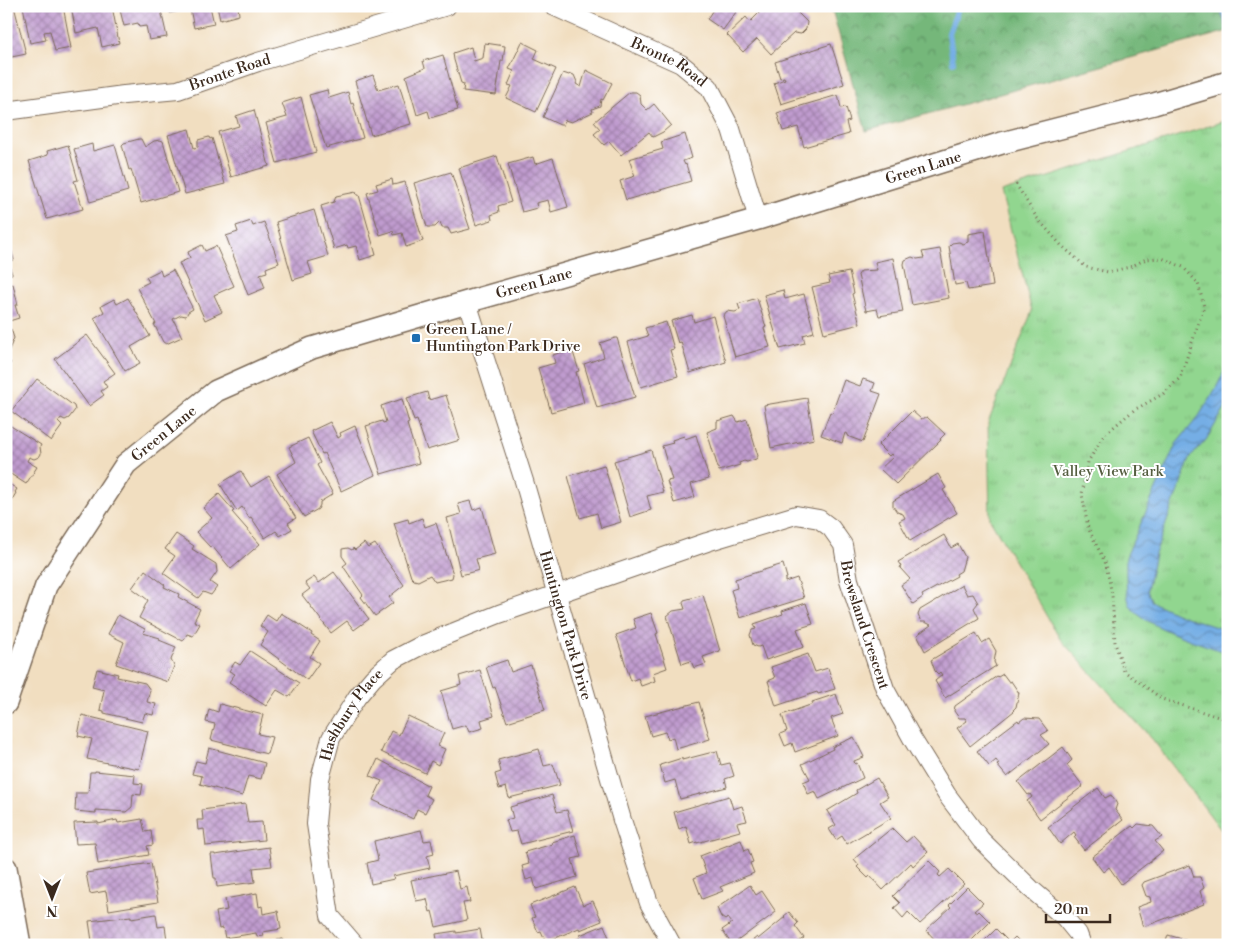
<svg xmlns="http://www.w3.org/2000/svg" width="1234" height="951" font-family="'Libre Bodoni',serif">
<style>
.forest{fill:url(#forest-crowns);stroke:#58704c}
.park{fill:url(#park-tufts);stroke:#668056}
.water{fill:url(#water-waves);stroke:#586c82}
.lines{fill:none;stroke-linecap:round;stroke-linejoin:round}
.stream{stroke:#75aee5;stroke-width:6}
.building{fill:url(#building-cross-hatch)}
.minor-casing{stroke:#7b6957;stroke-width:20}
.tertiary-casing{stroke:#7b6957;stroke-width:24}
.path{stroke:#7b6957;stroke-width:3;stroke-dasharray:1 4;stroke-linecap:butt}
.minor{stroke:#fff;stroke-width:18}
.tertiary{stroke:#fff;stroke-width:21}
.poi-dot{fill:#1f6fb2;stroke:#fff;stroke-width:2}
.labels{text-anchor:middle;stroke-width:4;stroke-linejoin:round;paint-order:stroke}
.street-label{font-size:15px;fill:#3b2a1e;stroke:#fff}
.poi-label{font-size:15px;fill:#3b2a1e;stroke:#fff;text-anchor:start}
.park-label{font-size:15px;fill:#555e40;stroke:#fff}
</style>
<defs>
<pattern id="forest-crowns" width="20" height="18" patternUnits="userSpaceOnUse" patternTransform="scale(1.25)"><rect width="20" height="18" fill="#74b77a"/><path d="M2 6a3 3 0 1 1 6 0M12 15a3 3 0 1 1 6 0" fill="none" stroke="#609563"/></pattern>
<pattern id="park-tufts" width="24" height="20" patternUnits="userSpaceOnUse" patternTransform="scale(1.25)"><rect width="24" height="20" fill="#91d68f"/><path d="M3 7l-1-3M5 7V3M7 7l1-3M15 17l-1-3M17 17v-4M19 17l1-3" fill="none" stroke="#7eb87b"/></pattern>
<pattern id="water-waves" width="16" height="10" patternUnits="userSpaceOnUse" patternTransform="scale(1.25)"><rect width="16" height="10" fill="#75aee5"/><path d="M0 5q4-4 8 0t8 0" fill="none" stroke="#618eb9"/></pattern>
<pattern id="building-cross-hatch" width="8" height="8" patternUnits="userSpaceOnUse" patternTransform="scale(1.25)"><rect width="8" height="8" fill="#c09bcf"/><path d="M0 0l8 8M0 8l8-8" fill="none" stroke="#9d7fa7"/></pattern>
</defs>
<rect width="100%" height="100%" fill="#fff"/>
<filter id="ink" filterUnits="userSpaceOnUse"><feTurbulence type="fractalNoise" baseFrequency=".02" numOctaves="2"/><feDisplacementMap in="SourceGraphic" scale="10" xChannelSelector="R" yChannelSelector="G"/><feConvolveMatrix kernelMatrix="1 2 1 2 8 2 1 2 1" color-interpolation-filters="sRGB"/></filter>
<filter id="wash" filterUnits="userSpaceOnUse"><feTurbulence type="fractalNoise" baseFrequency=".0096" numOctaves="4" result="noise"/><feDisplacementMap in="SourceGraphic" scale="20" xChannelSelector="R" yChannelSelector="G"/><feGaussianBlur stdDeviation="1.12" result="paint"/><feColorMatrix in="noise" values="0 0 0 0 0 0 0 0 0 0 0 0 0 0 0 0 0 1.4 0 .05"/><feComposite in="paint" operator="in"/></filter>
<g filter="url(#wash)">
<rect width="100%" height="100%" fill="#f1dec0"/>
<path class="forest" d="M831 6H1228V31L866 131Z"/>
<path class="park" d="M1228 120V839L1153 740 1060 639 990 519 988 423 1032 311 1001 192Z"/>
<g class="water">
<path d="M1219 6H1228V34L1220 8Z"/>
<path d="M1228 364V403L1206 440 1190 458 1155 554 1147 590 1152 602 1180 615 1228 631V653C1205 645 1143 626 1131 607 1125 598 1126 568 1126 557L1176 444 1199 416 1216 388Z"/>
</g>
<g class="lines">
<path class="stream" d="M953 62 949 33 959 6"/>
</g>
<g id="blocks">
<g class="building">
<path d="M6 6H14L26 54 7 58Z"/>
<path d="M23 6H63L71 48 55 51 50 31 44 32 46 40 30 43Z"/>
<path d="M71 6H112L119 43 102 47 98 28 76 33Z"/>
<path d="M119 6H160L167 37 149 40 146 26 139 27 138 23 124 26Z"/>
<path d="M168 6H210L214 24 194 28 190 9 170 13Z"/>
<path d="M217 6H238L239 15 220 20Z"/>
<path d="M710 6H746L743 10 739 8 723 30 707 19 714 8Z"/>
<path d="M766 6H791L807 22 806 29 801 34 794 33 771 54 757 39 743 52 727 35 746 17 750 22Z"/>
<path d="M522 42 538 50 534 59 556 69 536 112 506 98 512 86 508 85 514 71 509 69Z"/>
<path d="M485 43 505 46 503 61H501L496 95 463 91 464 84 461 83 454 60 453 53 471 47 474 61 483 58Z"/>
<path d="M831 44 844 84 781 104 774 83 785 79 784 77 780 78 775 62Z"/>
<path d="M443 55 458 110 430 118 428 111 417 115 406 76 425 68 423 61Z"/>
<path d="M586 70 612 83 603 100 601 99 600 106 592 109 593 112 571 122 565 120 563 125H560L543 117 563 73 569 75 570 74 574 75 577 82 576 84 581 87Z"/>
<path d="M373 75 378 90 399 84 411 124 371 135 355 81Z"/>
<path d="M327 90 329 98 348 92 351 104 353 103 363 138 326 148 309 95Z"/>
<path d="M630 92H636L640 95 641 104 647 110 654 104 671 125 663 132 653 137 649 132 621 155 609 141 604 145 594 134 600 129 594 122Z"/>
<path d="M838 95 841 108 846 107 850 121 846 122 849 134 804 147 798 127 783 131 777 113Z"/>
<path d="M301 97 316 152 277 163 266 123 287 117 282 103Z"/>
<path d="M254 110 269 166 231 177 218 132 239 126 236 116Z"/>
<path d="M189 129 194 148 198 147V140L209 137 210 139 212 138 225 184 185 194 168 135Z"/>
<path d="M685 134 692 158 683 161 685 165 686 164 691 181 626 200 620 181 635 176 629 159 663 149 661 142Z"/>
<path d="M139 139H141L145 147 154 141 160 140 163 141 178 192 141 203 131 169 129 170 122 145 124 143Z"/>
<path d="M92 144 93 151 115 145 128 191 90 202 74 149Z"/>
<path d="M68 145 78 180 74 181 83 209 47 219 29 161 48 155 47 151Z"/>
<path d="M497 156 511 202 498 206 499 212 491 215 492 220 476 225 459 168Z"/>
<path d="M533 157 535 164 553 158 568 207 551 212 548 200 536 203 537 208 522 212 508 164Z"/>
<path d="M451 172 470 229 451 234 448 228H442L440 222 435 227H427L414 183Z"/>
<path d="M392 179 393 185 405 182 423 241 406 247 402 233 394 235 393 231 380 235 367 193 378 190 376 184Z"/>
<path d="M356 192 357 195H359L376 255 360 260 356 246 348 248 347 245 334 249 321 206 334 202 336 196Z"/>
<path d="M7 204 11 220H8L10 230 6 231Z"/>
<path d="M314 210 328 256 308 262 312 274 293 280 276 222Z"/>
<path d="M251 221 253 226 264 222 279 263 266 268 267 272 260 274 265 288 248 295 226 236 238 232 236 226Z"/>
<path d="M985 231 993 286 968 290 966 283 955 285 949 246 952 243 959 242 963 244 968 242V234Z"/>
<path d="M202 245 205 251 216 246 234 286 214 295 222 312 205 320 179 263 190 258 188 252Z"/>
<path d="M11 249 14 260 8 262 12 274 6 276V250Z"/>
<path d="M940 249 949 298 912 305 904 264 905 260 912 257 917 259 924 258 922 252Z"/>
<path d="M893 258 903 312 879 316 877 309 866 311 858 275 861 271 877 270 875 262Z"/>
<path d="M160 270 162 276 173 270 193 309 188 312 186 316 181 315 173 319 182 337 166 344 163 342 154 324H156L137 288 149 282 146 277Z"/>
<path d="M849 272 854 293 852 294 860 324 824 333 812 287 830 283 828 276Z"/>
<path d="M13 284 18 305H15L19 318 6 322V286Z"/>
<path d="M783 290 785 299 804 294 814 332 803 335 805 343 780 349 764 295Z"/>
<path d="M128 298 150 336 131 347 140 363 125 371 94 318 104 312 101 306 114 299 117 304Z"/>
<path d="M757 298 766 327 764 328 770 347 735 357 723 316 727 311 735 312 740 310 738 304Z"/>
<path d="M692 315 694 322 713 316 726 362 690 373 681 342 678 343 671 321Z"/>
<path d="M666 322 674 349 670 350 678 376 641 387 628 342 648 336 645 328Z"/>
<path d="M11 329 14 338 6 357 11 363 6 367V331Z"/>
<path d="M87 335 115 373 103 381 107 387 101 391 104 395 89 406 55 359Z"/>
<path d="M615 338H617L635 397 597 408 584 364 604 357 600 343Z"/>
<path d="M572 349 579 371 576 372 584 403 551 412 538 368 555 363 553 355Z"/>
<path d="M37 379 74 406 75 410 69 418 65 420 61 418 58 422 62 426 51 441 11 411Z"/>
<path d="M863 379 875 383 872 391 881 394 863 442 847 436 848 434 845 433 842 443 821 435 830 412 832 413 844 380 860 386Z"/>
<path d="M427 392 429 400 446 395 460 440 427 450 417 420 414 421 407 398Z"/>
<path d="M807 398 814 439 771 448 764 405Z"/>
<path d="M402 399 409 423 407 424 419 463 381 474 366 426 382 421 383 423 386 422 381 406Z"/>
<path d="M912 411 921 419 927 417 945 434 940 439 941 440 896 484 880 469 893 457 891 454 889 456 878 445Z"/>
<path d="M734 416 738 422 747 419 758 456 756 459 747 462 744 461 739 463 740 465 719 471 707 432 717 428V421Z"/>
<path d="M330 422 338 438 341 436 340 433 355 426 375 475 341 491 324 453 322 454 311 431Z"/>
<path d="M6 423 41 445 40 447 41 454 39 457 34 459 29 457 27 461 37 467 26 484 6 471Z"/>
<path d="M696 435 709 479 691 484 695 497 674 503 667 481 672 480 662 446 673 443 672 440 684 436 685 439Z"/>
<path d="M308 438 320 463 317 465 333 494 320 502V505L318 509 304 517 277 474 296 462 289 447Z"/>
<path d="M651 450 663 492 647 496 651 510 630 517 614 461Z"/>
<path d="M604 465 621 522 601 528 597 513 580 518 568 476Z"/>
<path d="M241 471 251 487 269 476 296 518 288 523 292 529 280 536 276 531 265 538 251 517 249 518 242 507 237 511 220 484Z"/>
<path d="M938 474 946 488 943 490 957 513 910 541 899 521 905 518 903 514 897 512 893 506V501Z"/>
<path d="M6 482 17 489 15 492 16 493 10 503 9 502 6 509Z"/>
<path d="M219 494 234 511 232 512 260 544 231 569 212 546 210 547 196 532 212 518 203 508Z"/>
<path d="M470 501 473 510 482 507 495 554 476 559 479 570 461 575 447 518 461 514 458 504Z"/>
<path d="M422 518 425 527 436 523 453 574 452 578 435 582 430 575 418 581 414 580 411 577 394 523 408 519 409 523Z"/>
<path d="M176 534 194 546 192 549 216 564 217 572 210 582 217 587 211 595 203 592 198 598 163 573 175 556 165 549Z"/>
<path d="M944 535 951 548 958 544 965 557 961 571 956 574 957 576 922 595 923 597 913 604 901 585 910 579 900 568 901 566 898 562Z"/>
<path d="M364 543 368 548 375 544 404 585 389 597 393 603 375 616 361 597 363 595 343 566 347 563 342 556V549L348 548 352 550 353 548 355 550Z"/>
<path d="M783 564 787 578 785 579V582L797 578 804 598 740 618 731 590 737 588 735 579Z"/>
<path d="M145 570 165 585 164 587 179 594 178 597 200 609 194 621 200 624 193 636 187 634 183 641 139 618 148 600 132 588Z"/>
<path d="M334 572 369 619 354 630 347 621 331 633 302 595 310 589 305 583 314 577 319 583Z"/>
<path d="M962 585 967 595 973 594 978 603 974 608 979 618 925 651 917 635 931 625 925 622H921L918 615 920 610Z"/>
<path d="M703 595 720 651 703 657 706 664 694 668 691 661 682 664 667 616 673 611 685 609 683 603 684 600Z"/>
<path d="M806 603 813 624 797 629 804 647 766 660 761 646 758 647 753 645 750 635 752 630 756 629 754 624 783 614 782 611Z"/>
<path d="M281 613 312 633 311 635 320 641 310 657 319 663 307 680 260 645 268 632 260 626 267 615 276 621Z"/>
<path d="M651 613 658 633 656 634 667 668 653 673 655 681 641 686 638 678 631 681 616 635 636 628 633 619Z"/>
<path d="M118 615 145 629 143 633 160 638 159 640 176 647 171 660 174 666 168 682 116 664 124 642 108 634Z"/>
<path d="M976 633 982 643 989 639 996 651 994 662 996 666 945 698 935 681 942 675 940 672 938 674 935 671 931 660Z"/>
<path d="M250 651 299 683 289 697 277 690 266 706 229 682 235 674 229 671 235 662 240 665Z"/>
<path d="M808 654 815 672 828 668 835 689 818 694 817 692 776 706 768 681 775 678 771 667Z"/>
<path d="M507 660 511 672 531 665 545 710 507 722 495 687 493 688 486 667Z"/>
<path d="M97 669 118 674 117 677 145 683 150 690 147 702 156 704 153 715 145 713 142 722 104 713V711L100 710 104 690 92 687Z"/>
<path d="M480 670 494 716 481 720 483 728 469 732 466 725 452 729 441 691 461 685 459 676Z"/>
<path d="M1003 674 1009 682 1011 681 1019 693 1016 707 1013 710 1014 711 970 746 957 728 967 721 965 718H959L954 711 955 706 997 676 998 677Z"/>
<path d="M836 694 843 714 831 718 838 736 795 752 792 743 785 746 780 734 787 731 782 715 813 704 812 702Z"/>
<path d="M699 702 710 739 676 749 673 737 668 739 665 732 651 736 645 716Z"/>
<path d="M220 704 263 715 258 734 272 737 267 754 211 740 215 724 206 722 209 709 218 712Z"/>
<path d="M82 715 148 731 139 769 87 759 92 739 78 736Z"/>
<path d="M408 716 444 733 438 746 445 749 438 765 431 761 425 773 381 752 391 731 399 735Z"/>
<path d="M1024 718 1039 719 1048 731 1041 735 1049 744 1007 777 997 765 999 764 996 760 989 766 977 751 1018 720 1019 722Z"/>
<path d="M854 737 864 757 854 761 855 764 857 763 863 778 819 799 815 791 808 794 803 782 810 779 802 764 833 749 832 747Z"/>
<path d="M1063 747 1072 760 1067 765 1083 786 1040 819 1027 801 1032 797 1030 794 1028 795 1018 782Z"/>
<path d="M209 748 265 763 261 779 248 776 242 796 200 784 202 776 192 774 196 761 205 763Z"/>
<path d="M539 749 544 766 553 764 560 785 509 798 506 787 499 789 495 774 501 772 498 760Z"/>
<path d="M717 751 721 765 730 763 734 776 725 779 727 787 680 799 675 780 665 783 660 765 682 758V760Z"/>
<path d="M378 759 429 786 425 795 432 799 425 813 417 809 413 819 373 800 382 781 370 776Z"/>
<path d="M95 771 135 775 134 783 143 784 141 795 133 794 132 807 126 812 96 810V813L75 811 76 793H88L90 772H95Z"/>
<path d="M877 778 888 797 880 802 891 818 847 844 842 836 836 840 829 829 836 825 827 811 857 793 856 790Z"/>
<path d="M1098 788 1105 798 1111 795 1117 804 1115 810 1123 820 1084 850 1074 837 1076 835 1074 832 1060 844 1048 827Z"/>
<path d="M552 795 557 812 567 810 573 831 521 844 517 831 510 832 506 820 513 818 510 807Z"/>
<path d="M729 796 733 809 742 806 747 821 737 823 740 831 697 843V842L691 844 686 826 679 829 674 812Z"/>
<path d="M245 804 248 823 262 822 264 840 206 846 204 829 198 830 197 820H203L202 810Z"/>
<path d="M142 819 145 832 151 831 153 845 147 846 149 855 98 864 95 843 76 844 74 823 98 822V824L117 820 118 823Z"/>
<path d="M1138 824 1153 826 1162 837 1155 841 1163 851 1121 884 1109 867 1103 872 1092 857 1132 826 1134 828Z"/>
<path d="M892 828 906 842 913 836 928 852 913 866 911 863 883 890 870 876 868 878 857 867 859 865 854 859Z"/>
<path d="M421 830 424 841 431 840 434 854 427 856 430 868 393 876 394 879 371 884 367 863 378 860 374 841Z"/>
<path d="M575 835 581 857 572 859 577 877 536 889 533 878 526 880 522 866 529 864 525 852 553 844 552 842Z"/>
<path d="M741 840 745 851 748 849 753 862 750 863 754 873 720 887 723 891 702 899 694 878 706 873 700 856Z"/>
<path d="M269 847 272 866 253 868 255 882 217 887 216 878H214L211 854H215V855Z"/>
<path d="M929 861 940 872 938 875 940 877 949 869 964 884 920 924 908 912 903 918 894 908 900 903 893 896Z"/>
<path d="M151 863 158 902 109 910 106 891 90 894 86 873Z"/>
<path d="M1190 865 1194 877H1200L1204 888 1200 891 1204 904 1143 927 1137 907 1151 902 1150 897 1146 896 1142 885 1144 882Z"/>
<path d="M456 871 460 889 467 887 470 902 463 903 467 920 436 927 432 911 430 912 427 899 416 901 411 880Z"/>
<path d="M750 885 756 895 762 891 776 912 732 945 722 930 732 923 728 918 725 920 721 917 717 908Z"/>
<path d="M575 887 583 905 593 901 602 921 580 930 579 928 546 942 541 931 538 932 532 918 535 917 530 905Z"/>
<path d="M967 887 983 903 974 911 977 913 979 911 990 922 967 945H936L938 943 926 930 951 907 949 905Z"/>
<path d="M257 893 259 907 262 906 263 914 278 911 281 929 263 932 264 936 257 937 256 933 225 938 223 928 219 929 216 912 227 910 225 899Z"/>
<path d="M789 912 798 923 795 926 804 938 798 942 800 945H747L757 937 758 939 785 917 784 916Z"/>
<path d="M156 914 158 927 165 926 167 940 161 941 162 945H110L109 938 92 941 89 921 131 916V918Z"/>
<path d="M604 925 612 945H564L581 937 580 935Z"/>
<path d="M480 929 483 945H438L436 934 456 931V933Z"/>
<path d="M996 929 1007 940 1005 942 1008 944 1015 937 1023 945H980Z"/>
<path d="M1168 935 1200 944V945H1165Z"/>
<path d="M283 939 284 945H256V944Z"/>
</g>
</g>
</g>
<g filter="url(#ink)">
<use href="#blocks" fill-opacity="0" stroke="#7b6957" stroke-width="1"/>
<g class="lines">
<defs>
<g id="minor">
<path id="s1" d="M553 6 681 64 709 87 731 129 758 219"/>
<path id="s2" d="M6 111 124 95 178 90 258 62 447 6"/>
<path id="s3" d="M467 302 524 481 622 820 649 903 672 945"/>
<path id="s4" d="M355 945 330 916 316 824 320 779 331 738 357 697 373 678 393 660 422 645 499 614 707 542 796 515 819 519 831 528 843 545 849 580 885 689 913 740 947 795 981 840 1031 889 1065 918 1078 934 1082 945"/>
</g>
<g id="tertiary">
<path id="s5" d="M6 703 46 586 126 464 216 391 312 348 467 302 758 219 1002 143 1154 104 1228 82"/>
<path d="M6 868 20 945"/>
</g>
</defs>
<use href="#minor" class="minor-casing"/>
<use href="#tertiary" class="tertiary-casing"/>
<path class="path" d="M1016 184 1037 218 1061 245 1086 267 1108 272 1130 267 1146 259 1162 258 1183 267 1198 283 1204 307 1180 378 1163 394 1134 410 1104 435 1088 462 1082 494 1088 528 1106 564 1112 595 1115 643 1124 671 1162 699 1228 720"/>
<use href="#minor" class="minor"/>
<use href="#tertiary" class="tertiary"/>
</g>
</g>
<rect class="poi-dot" x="411" y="333" width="10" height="10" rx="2.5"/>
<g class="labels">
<g class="street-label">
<text dy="5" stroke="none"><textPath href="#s1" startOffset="129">Bronte Road</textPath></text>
<text dy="5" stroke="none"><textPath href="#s2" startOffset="228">Bronte Road</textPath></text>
<text dy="5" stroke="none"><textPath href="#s5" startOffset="1128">Green Lane</textPath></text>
<text dy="5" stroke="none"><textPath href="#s5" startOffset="722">Green Lane</textPath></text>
<text dy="5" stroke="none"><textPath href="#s5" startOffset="318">Green Lane</textPath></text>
<text dy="5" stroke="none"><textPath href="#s4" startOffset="890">Brewsland Crescent</textPath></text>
<text dy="5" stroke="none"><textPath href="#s3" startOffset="338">Huntington Park Drive</textPath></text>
<text dy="5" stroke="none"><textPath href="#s4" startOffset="249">Hashbury Place</textPath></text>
</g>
<g class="poi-label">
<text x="426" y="334">Green Lane /<tspan x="426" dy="17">Huntington Park Drive</tspan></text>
</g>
<g class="park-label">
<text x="1108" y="476">Valley View Park</text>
</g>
</g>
<rect width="1234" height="951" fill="none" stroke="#fff" stroke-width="25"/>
<g transform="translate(52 898) rotate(180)" stroke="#ffffff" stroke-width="4" paint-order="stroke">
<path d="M0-4L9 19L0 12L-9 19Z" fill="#3b2a1e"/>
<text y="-8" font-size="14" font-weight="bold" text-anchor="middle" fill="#3b2a1e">N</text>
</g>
<path d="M1046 914v8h64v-8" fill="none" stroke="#3b2a1e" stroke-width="2.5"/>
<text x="1054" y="914" font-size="15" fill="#3b2a1e" stroke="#ffffff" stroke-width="4" paint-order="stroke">20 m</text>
</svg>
